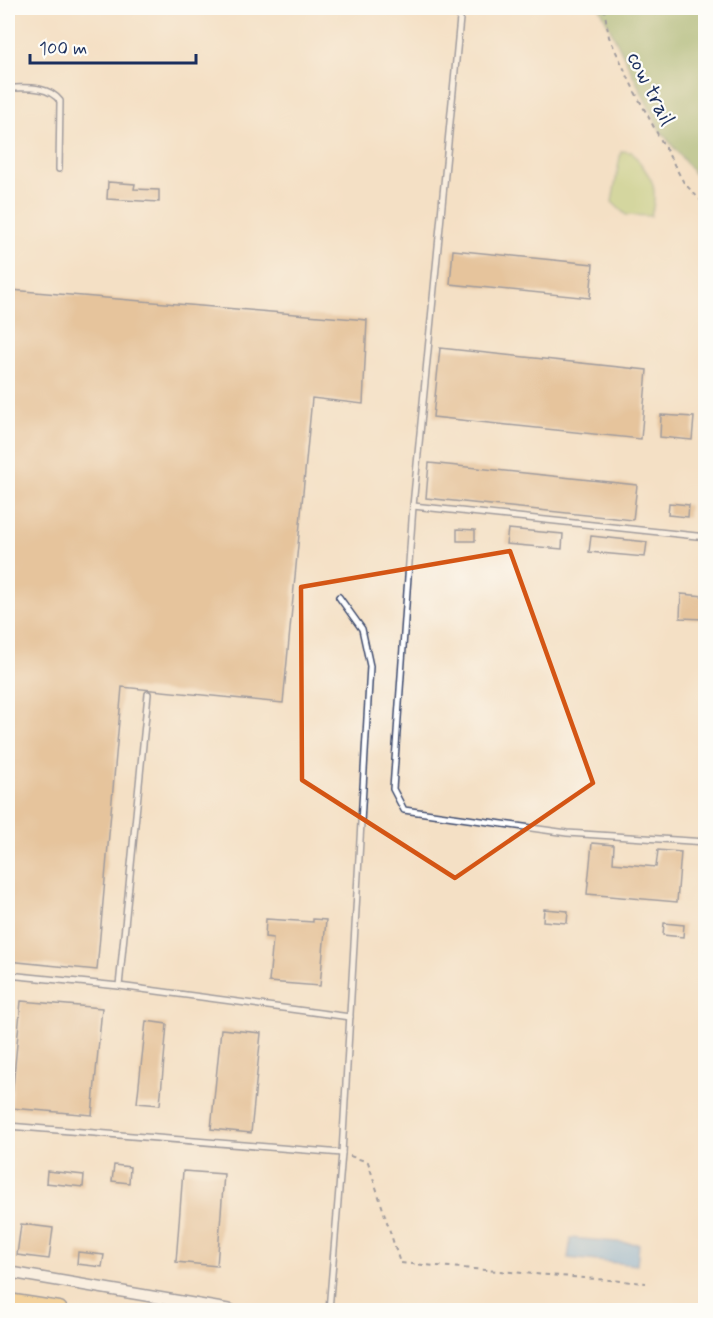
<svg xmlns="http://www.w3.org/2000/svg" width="713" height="1318" font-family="Mynerve,sans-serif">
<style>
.green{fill:#aecb71;stroke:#647d68;stroke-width:1.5}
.forest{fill:#8aaf63;stroke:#526f60;stroke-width:1.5}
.water{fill:#70aee3;stroke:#466ea0;stroke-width:1.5}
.building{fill:#d4a26c}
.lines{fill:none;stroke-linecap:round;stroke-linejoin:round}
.lane-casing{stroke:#3c4a6d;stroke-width:8}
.street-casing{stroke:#3c4a6d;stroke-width:13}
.primary-casing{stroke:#3c4a6d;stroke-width:19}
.path{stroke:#3c4a6d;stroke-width:2;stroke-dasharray:4.5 4.5;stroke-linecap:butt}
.lane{stroke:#fff;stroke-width:5}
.street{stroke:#fff;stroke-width:10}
.primary{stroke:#f3c26a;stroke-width:16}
.marked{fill:none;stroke:#d45514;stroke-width:4.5;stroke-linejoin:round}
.labels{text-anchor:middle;stroke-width:4.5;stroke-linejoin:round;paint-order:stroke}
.street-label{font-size:22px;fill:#1b2f5e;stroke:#fdfcf7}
</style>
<rect width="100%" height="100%" fill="#fdfcf7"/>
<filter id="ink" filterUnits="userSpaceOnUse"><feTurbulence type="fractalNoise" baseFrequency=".0167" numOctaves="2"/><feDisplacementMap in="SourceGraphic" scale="12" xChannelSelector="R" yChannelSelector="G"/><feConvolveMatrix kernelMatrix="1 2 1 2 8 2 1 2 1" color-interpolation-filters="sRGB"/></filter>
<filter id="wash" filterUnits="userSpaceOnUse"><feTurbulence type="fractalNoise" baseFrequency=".008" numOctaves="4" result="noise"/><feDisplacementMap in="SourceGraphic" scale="24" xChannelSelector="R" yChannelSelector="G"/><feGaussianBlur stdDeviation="1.35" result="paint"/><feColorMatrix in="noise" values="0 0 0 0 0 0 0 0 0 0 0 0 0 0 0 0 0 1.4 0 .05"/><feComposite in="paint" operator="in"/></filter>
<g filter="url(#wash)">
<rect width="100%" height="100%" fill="#f4e0c5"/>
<path class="green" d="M621 151 632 152C650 176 660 184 651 216L626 215 612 202Z"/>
<path class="forest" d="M600 8H705V187L660 130Z"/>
<path class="water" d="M571 1238 639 1244 637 1265 568 1258Z"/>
<g id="blocks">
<g class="building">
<path d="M108 182 135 184 134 189 159 190V202L107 199Z"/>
<path d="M453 250 593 264 590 298 450 284Z"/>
<path d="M11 290 367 320 363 404 312 398 283 703 122 687 97 970 8 961V342Z"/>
<path d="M440 348 647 370 641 439 433 417Z"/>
<path d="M661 415 694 417 692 440 660 437Z"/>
<path d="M429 463 637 485 633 520 426 498Z"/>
<path d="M669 503 689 505 688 517 668 515Z"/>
<path d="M457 529 475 530V541H457Z"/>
<path d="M508 529 563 534 562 549 506 544Z"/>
<path d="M591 536 647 542 645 557 589 552Z"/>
<path d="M681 594 705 596 704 619 680 618Z"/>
<path d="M592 843 614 845 613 863 656 867 658 850 681 852 677 902 587 894Z"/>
<path d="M544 909 568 911 567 923 543 921Z"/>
<path d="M266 919 313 922V919L326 920 320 986 269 982 273 938 265 937Z"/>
<path d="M664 923 684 925 683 937 663 935Z"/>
<path d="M21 1001 102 1008 92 1115 11 1108Z"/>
<path d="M146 1021 167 1024 160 1105 137 1103Z"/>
<path d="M221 1029 261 1033 251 1133 211 1129Z"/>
<path d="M114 1165 130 1167 129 1183 112 1181Z"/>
<path d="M47 1171 84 1175 83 1187 46 1183Z"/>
<path d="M183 1171 224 1174 217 1266 176 1262Z"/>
<path d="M21 1224 53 1228 49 1259 17 1255Z"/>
<path d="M78 1252 104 1255 102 1267 77 1264Z"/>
</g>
</g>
</g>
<g filter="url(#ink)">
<use href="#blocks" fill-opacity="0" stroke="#3c4a6d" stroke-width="1.5"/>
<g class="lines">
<defs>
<g id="lane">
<path d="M461 8 413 506 393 789 404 810 567 833 706 842"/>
<path d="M8 88C26 88 48 85 60 101L59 169"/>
<path d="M413 506 706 537"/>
<path d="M8 977V975L119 986 350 1017"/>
<path d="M119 986 148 694"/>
<path d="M8 1126 342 1153"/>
<path d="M329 1310 342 1153 370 666 362 629 339 597"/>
</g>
<path id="street" d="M8 1272 231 1310"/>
<path id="primary" d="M8 1302 59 1310"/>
</defs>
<use href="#lane" class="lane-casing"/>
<use href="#street" class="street-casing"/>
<use href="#primary" class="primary-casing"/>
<g class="path">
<path d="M604 8 609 37 635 92 684 183 706 206"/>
<path d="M350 1156 368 1162 400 1263 646 1283"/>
</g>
<use href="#lane" class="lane"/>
<use href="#street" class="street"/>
<use href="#primary" class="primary"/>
</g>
</g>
<path d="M0 0H713V1318H0ZM510 551 593 783 455 878 302 780 301 587Z" fill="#f4e0c5" fill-opacity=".55" fill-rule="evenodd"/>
<path class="marked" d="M510 551 593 783 455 878 302 780 301 587Z"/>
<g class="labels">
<g class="street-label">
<text transform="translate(652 88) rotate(63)" y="8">cow trail</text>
</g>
</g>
<rect width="713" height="1318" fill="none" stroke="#fdfcf7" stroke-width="30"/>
<path d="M30 54v9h166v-9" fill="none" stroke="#1b2f5e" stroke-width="3"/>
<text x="39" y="54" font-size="18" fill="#1b2f5e" stroke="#fdfcf7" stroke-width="4.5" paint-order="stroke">100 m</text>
</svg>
